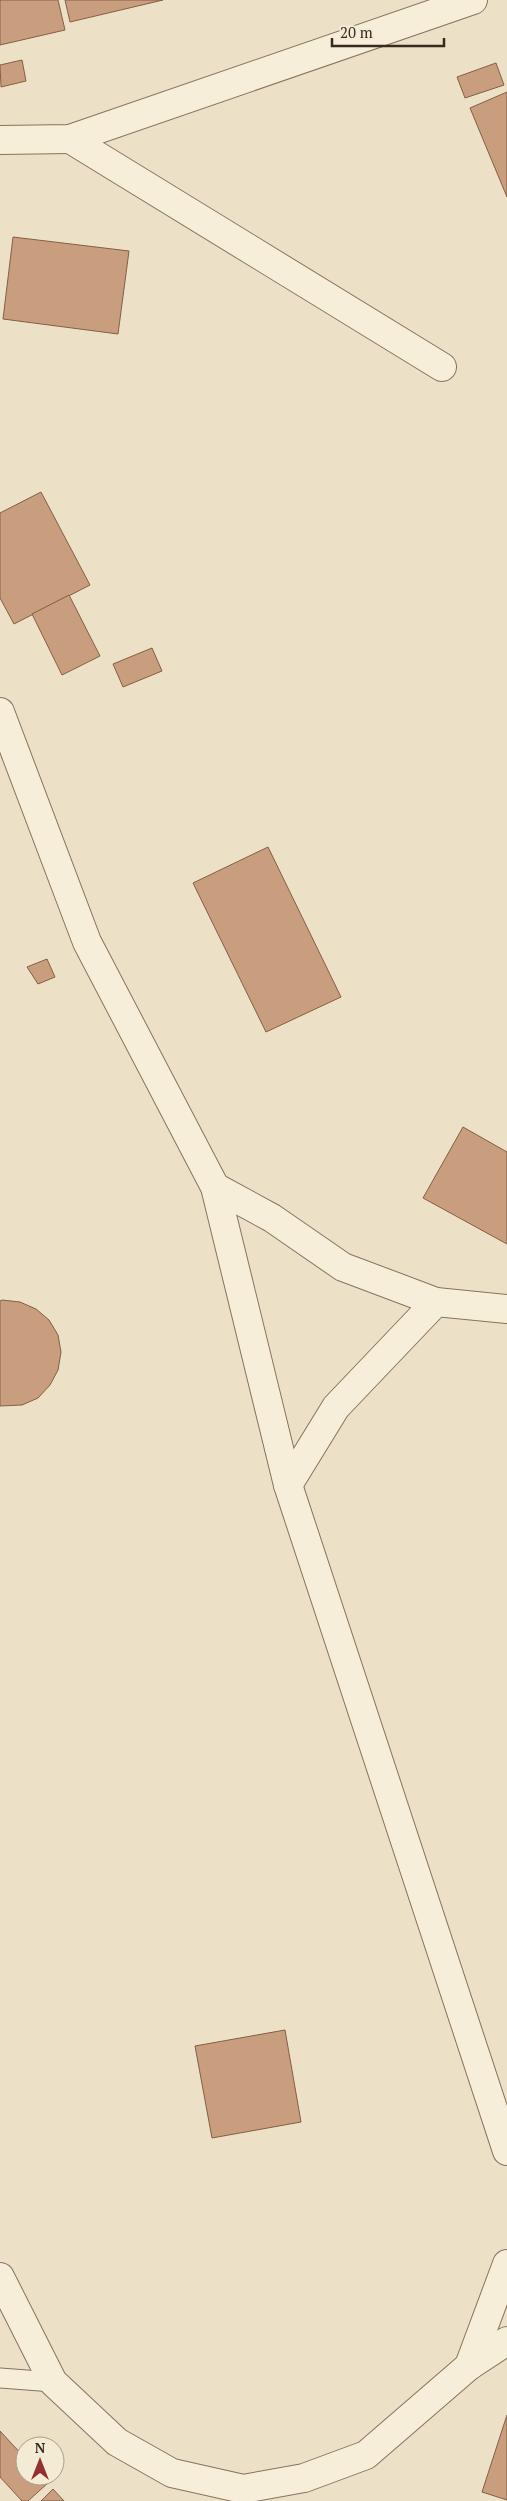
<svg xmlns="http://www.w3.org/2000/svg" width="507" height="2501" font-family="'PT Serif',serif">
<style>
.building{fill:#c89e7e;stroke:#845e44}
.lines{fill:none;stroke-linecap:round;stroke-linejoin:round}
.lane-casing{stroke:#86735d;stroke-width:21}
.street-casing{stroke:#86735d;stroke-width:30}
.lane{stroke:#f7eed9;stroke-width:19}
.street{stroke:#f7eed9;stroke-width:28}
</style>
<rect width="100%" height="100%" fill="#ece1c6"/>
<g class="building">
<path d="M0 0H58L65 30 0 45Z"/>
<path d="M65 0H163L70 22Z"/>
<path d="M22 60 26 81 1 87 0 65Z"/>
<path d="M496 63 504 85 465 98 457 77Z"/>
<path d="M507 92V197L470 108Z"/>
<path d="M13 237 129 251 118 334 3 319Z"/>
<path d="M41 492 90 585 14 624 0 598V513Z"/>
<path d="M69 595 100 656 62 675 32 614Z"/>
<path d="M152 648 162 671 123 687 113 664Z"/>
<path d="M268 847 341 997 266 1032 193 883Z"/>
<path d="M47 959 55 977 38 984 27 967Z"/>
<path d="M463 1127 507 1152V1244L423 1198Z"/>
<path d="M2 1300 20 1302 36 1309 49 1320 58 1335 61 1352 58 1370 50 1385 38 1398 22 1405 0 1406V1301Z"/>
<path d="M285 2030 301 2122 212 2138 195 2046Z"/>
<path d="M507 2415V2500L482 2492Z"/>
<path d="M0 2431 25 2458V2476H42L48 2483 28 2501H22L0 2477Z"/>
<path d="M53 2489 64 2501H41Z"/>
</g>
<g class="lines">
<defs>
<path id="lane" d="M0 2378 53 2382"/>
<g id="street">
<path d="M70 139 442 367"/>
<path d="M0 140 70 139 473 0"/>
<path d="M0 712 87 942 215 1187 288 1485 507 2151"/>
<path d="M215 1187 272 1218 343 1267 436 1302 507 1309"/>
<path d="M288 1485 336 1407 436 1302"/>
<path d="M0 2277 53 2382 117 2442 172 2473 243 2489 304 2478 366 2455 469 2366 507 2341"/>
<path d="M469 2366 507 2264"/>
</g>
</defs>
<use href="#lane" class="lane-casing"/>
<use href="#street" class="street-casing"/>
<use href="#lane" class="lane"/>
<use href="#street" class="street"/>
</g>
<g transform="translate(40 2461)"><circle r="24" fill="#f4ebd5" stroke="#a89e8d"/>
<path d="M0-4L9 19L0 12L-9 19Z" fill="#923130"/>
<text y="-8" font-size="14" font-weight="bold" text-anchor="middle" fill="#372b20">N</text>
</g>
<path d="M332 38v8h112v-8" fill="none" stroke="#372b20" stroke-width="2.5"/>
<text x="340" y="38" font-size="15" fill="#372b20" stroke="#f4ebd5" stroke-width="4" paint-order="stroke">20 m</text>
</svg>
